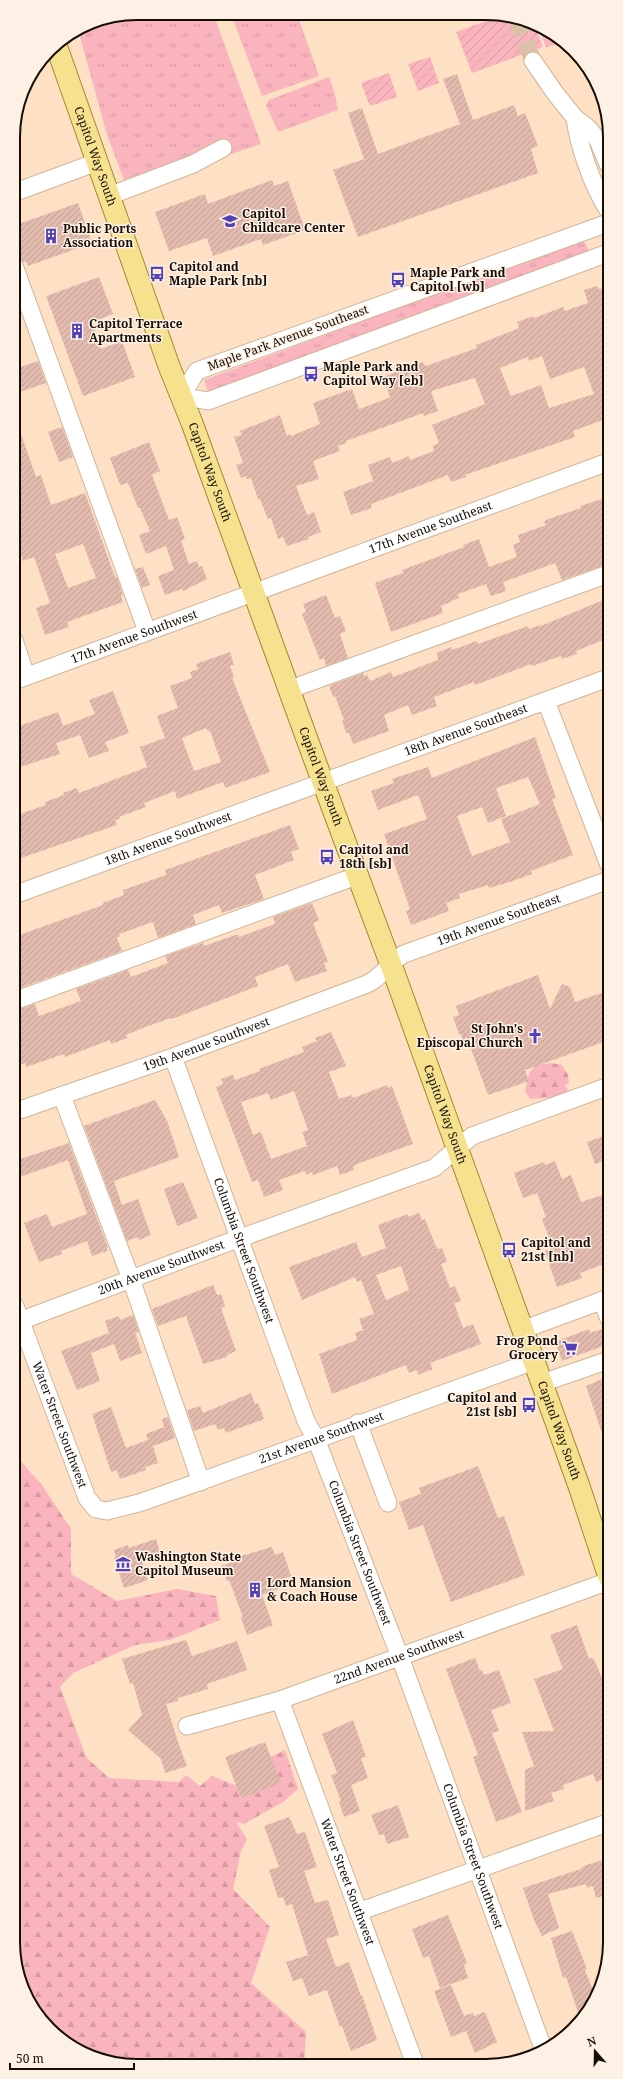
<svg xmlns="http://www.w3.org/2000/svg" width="623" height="2079" font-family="'Noto Serif',serif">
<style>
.grass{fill:url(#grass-tufts)}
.forest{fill:url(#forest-firs)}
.garden{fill:url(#garden-furrows)}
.building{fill:url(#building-hatch);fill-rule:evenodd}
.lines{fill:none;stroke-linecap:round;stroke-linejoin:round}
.minor-tunnel{stroke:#dbc1a7;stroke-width:17;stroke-dasharray:17 8;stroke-linecap:butt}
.minor-casing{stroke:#d1b599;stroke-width:19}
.major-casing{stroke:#a38a2c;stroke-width:23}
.minor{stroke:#fff;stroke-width:17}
.major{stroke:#f5e18e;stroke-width:21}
.labels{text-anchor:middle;stroke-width:3;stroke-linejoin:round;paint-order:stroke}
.street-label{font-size:12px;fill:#160d04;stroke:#fdf1e6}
.poi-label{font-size:12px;font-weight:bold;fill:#160d04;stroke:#fdf1e6;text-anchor:start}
.rim{fill:none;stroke:#160d04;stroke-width:2}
</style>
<defs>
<pattern id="grass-tufts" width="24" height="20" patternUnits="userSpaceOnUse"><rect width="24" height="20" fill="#fab4be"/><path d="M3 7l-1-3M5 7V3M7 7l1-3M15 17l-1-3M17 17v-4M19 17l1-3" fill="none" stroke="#d69aa2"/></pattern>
<pattern id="forest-firs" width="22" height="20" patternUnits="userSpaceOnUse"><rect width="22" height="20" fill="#fab4be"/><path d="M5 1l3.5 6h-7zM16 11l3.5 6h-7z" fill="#d69aa2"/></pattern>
<pattern id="garden-furrows" width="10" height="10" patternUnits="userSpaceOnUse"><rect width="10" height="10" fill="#fab4be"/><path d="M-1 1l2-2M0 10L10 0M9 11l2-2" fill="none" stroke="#d69aa2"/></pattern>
<pattern id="building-hatch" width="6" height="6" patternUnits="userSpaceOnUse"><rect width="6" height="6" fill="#e3baae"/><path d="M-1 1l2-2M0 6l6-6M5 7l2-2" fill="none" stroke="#c29f94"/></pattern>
</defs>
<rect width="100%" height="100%" fill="#fee1c4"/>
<g class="grass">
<path d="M137 13H213L261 144 228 155H195L124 180 107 135 79 33Z"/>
<path d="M231 14H297L319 76 262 96Z"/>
<path d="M539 26 548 29 564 41 546 48Z"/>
<path d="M329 77 335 94 338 110 278 132 266 105 269 100Z"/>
<path d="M606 109 608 113V136L599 112Z"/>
<path d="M583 239 590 253 209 394 204 380Z"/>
</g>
<g class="forest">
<path d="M552 1063 562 1065 568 1075 569 1083 565 1085 568 1090 559 1097 530 1099 525 1091 529 1074 535 1065Z"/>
<path d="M15 1455 42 1485 71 1529V1574L117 1601 177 1589 216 1596 220 1620 170 1640 135 1645 73 1673 60 1687 86 1757 109 1778 179 1782 186 1775 200 1786 212 1776 240 1787 258 1763 285 1750 298 1789 283 1802 244 1824 236 1822 247 1839 241 1851 233 1889 270 1927 251 1983 306 2032 304 2064H113L75 2050 49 2030 26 1997 15 1966Z"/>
</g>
<g class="garden">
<path d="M502 15H511L535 25 543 47 472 73 456 32Z"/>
<path d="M430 57 439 83 418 91 408 64Z"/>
<path d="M389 73 397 97 370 106 361 83Z"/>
</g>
<g class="building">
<path d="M457 74 473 120 514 105 518 116 525 113 538 146 531 149 538 173 358 237 333 170 364 159 348 113 362 108 378 154 460 124 443 79Z"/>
<path d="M272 180 274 186 288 181 305 230 263 245 261 239 213 256 207 238 169 251 155 212 205 194 208 204Z"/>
<path d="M78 203 92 243 28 266 26 261 23 262 13 250V226Z"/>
<path d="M99 277 113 314 92 322 101 349 122 341 135 377 83 396 46 296Z"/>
<path d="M597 286 599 289 608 286V418L573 431 575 437 465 475 466 477 451 482 448 475 371 504 372 508 351 515 343 492 373 481 368 465 390 457 392 463 409 456 410 460 434 451 433 446 439 443 432 425 485 404 475 378 431 391 438 411 424 416 423 413 346 441V443L338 446 340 451 313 461 319 479 296 486 307 515 314 512 321 532 308 537 309 539 287 546 283 537 278 539 271 518 268 519 260 499H258L251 478 247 479 246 476 241 478 236 465 243 463 234 437 242 435 240 431 280 415 287 436 290 434 291 436 320 424 313 403 352 389 359 409 386 399 390 397 383 377 422 362 426 366 477 348 476 345 512 331 519 328 517 322 533 316 534 318 563 307 565 311 588 303 584 290ZM542 356 550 379 584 367 594 394 549 408 541 385 511 396 500 368 528 357 529 361Z"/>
<path d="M38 361 46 383 14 394V376L21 374 18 368Z"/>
<path d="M14 419H16L36 477 41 475 51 505 85 493 115 577H117L123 595 121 596 123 602 67 622 69 627 45 635 36 608 50 603 34 557 23 561 14 533ZM83 544 96 578 68 588 55 554Z"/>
<path d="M62 427 73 457 59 462 48 432Z"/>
<path d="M149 442 160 471 152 475 169 520 177 517 185 539 181 541 189 564 197 561 199 567 202 566 207 579 183 591 182 589 165 595 158 576 174 570 166 546 146 554 139 535 150 531 140 508H138L128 483 120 485 110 458Z"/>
<path d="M608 497V564L562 580 555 563 503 582 506 591 491 596 486 584 458 594 459 598 441 606 443 613 391 632 375 583 403 573 402 570 464 547 463 545 479 539 489 567 517 557 513 545 520 542 518 535 546 525 544 522 546 520 581 508 580 506Z"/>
<path d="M143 567 150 585 142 588 135 569Z"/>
<path d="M326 595 335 618 340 616 346 631 340 634 348 658 326 666 324 658 320 660 318 655 302 614 306 612 303 604Z"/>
<path d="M608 598V638L576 651 577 654 562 659 561 656 532 666 531 664 475 685 474 682 434 697 437 706 412 715 408 705 384 715 389 731 353 744 349 733H346L342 720H344L335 696 333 697 329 686 363 673 364 676 367 675 370 681 391 672 393 677 438 660 437 653 451 647 452 650 477 641 478 644 528 626 529 629 541 625V626Z"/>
<path d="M230 652 234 665 230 666 234 677 232 678 270 772 225 788 223 782 177 799 175 791 144 803 146 807 119 817 120 819 115 820 117 825 18 859 14 848V816L46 805 45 802 64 795 63 793 77 788 79 793 147 767 140 747 165 738 157 716 178 708 170 686 192 678 190 672 198 669 196 664ZM206 728 208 731H210L221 762 194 771 182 738Z"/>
<path d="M113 691 129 733 105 742 109 751 89 758 80 735 56 743 60 754 14 769V728L58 712 63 726 95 714 89 700Z"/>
<path d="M535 737 556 798 552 799 573 855 541 867 531 871 532 874 510 882 489 888 488 885 459 894 460 898 446 903 449 911 411 925 406 911 410 909 384 834 427 819 418 795 378 810 371 791 394 783 392 779 428 767 432 778ZM528 777 540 804 501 819 510 842 472 856 457 816 482 807 488 823 506 816 496 788Z"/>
<path d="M290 825 299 849 291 852 294 860 255 875 264 899 222 913 219 905 193 915 196 924 158 938 153 922 119 934 120 936 117 938 122 951 14 990V937L103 905V903L124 895 123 890 166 875 165 870Z"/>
<path d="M312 903 319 920 313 923 328 962 324 963 327 971 295 982 288 964 255 977 258 986 172 1019 171 1018 145 1027 126 1035 127 1038 111 1044 110 1040 65 1057 64 1054 26 1067 25 1063 14 1067V1011L35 1004 39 1016 81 1001 76 989 128 970 131 977 168 963 165 956 203 943 204 946 238 934 239 937 275 924 273 917Z"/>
<path d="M538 975 550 1009 562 984 570 987 575 1002 604 992 609 1005V1040L525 1070 529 1081 488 1095 467 1038 463 1040 461 1034H459L453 1017 459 1015 456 1006Z"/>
<path d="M331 1032 346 1066 329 1072 339 1099 352 1095 353 1098 387 1085 388 1088 392 1086 413 1144 362 1162 353 1166 354 1170 340 1175 337 1166 313 1175 312 1172 306 1175 305 1171 279 1180 283 1190 264 1197 258 1180 252 1182 216 1087 223 1084 221 1079 233 1075 235 1080 260 1071 259 1069 304 1052 302 1047 317 1041 315 1038ZM294 1091 308 1130 302 1132 307 1146 271 1159 261 1132 253 1135 241 1102 268 1093 271 1100Z"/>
<path d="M155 1100 167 1121 179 1157 114 1181 122 1205 138 1199 151 1235 139 1240 138 1237 127 1241 84 1126Z"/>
<path d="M609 1134V1159L595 1164 587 1142Z"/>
<path d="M69 1143 108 1248H107V1251L92 1256 87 1241 61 1251 62 1254 39 1262 24 1223 47 1214 52 1227 87 1214 68 1160 14 1179V1161Z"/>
<path d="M555 1161 562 1179 571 1175 581 1202 609 1193V1262L580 1273 582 1278 557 1287 545 1251 553 1248 542 1219 546 1217 537 1193 523 1198 514 1173 544 1162 545 1165Z"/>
<path d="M183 1182 198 1218 177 1226 164 1189Z"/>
<path d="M419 1213 422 1220 425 1219 437 1249 442 1248 447 1262 441 1264 450 1288 455 1286 461 1301 454 1303 463 1328 473 1324 481 1344 430 1363 433 1369 418 1375 417 1370 409 1373 406 1365 332 1394 319 1354 357 1340 355 1333 363 1330 359 1319 374 1314 361 1280 357 1282 355 1277 302 1300 289 1267 356 1242 362 1257 386 1248 378 1225 408 1214V1217ZM401 1266 409 1290 386 1300 376 1275Z"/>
<path d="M213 1285 217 1295 221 1294 225 1306 221 1308 236 1351 227 1355V1357L203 1364 186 1316 158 1326 152 1309Z"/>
<path d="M133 1315 139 1332 135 1333 142 1353 120 1361 114 1344 91 1353 100 1381 77 1390 61 1351 109 1333 105 1321 119 1316 120 1320Z"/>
<path d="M605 1328 609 1344 562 1361 555 1342 589 1329 590 1333Z"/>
<path d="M609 1376V1448H607L586 1386Z"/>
<path d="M251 1393 255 1404 258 1403 264 1419 226 1433 224 1428 218 1430 215 1424 194 1431 187 1410 200 1406 203 1413Z"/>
<path d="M111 1407 126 1448 148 1440 146 1434 164 1427 162 1419 168 1417 175 1438 153 1446 158 1463 145 1467 146 1470 120 1479 117 1470 111 1472 92 1414Z"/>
<path d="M478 1466 498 1518 504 1516 525 1575 451 1602 423 1525 409 1530 399 1502 421 1494 419 1488Z"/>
<path d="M156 1539 161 1556 142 1562 148 1580 124 1588 114 1558H116L114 1550 128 1545 129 1548Z"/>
<path d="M272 1547 275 1555 283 1552 291 1576 284 1579 286 1586 262 1595 273 1625 247 1635 241 1618 243 1617 229 1580 227 1581 221 1566 242 1559 241 1556Z"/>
<path d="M577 1625 589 1659 593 1658 607 1688 609 1687 610 1777 596 1782 593 1774 563 1785 564 1789 551 1793 554 1801 525 1811V1770L534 1766 522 1732 554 1731 534 1679 563 1669 550 1635Z"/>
<path d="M186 1640 192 1656 237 1641 247 1670 207 1684 208 1689 178 1698V1701L166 1704 179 1745 187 1766 165 1773 161 1759 128 1730 142 1715 133 1683 130 1684 122 1659Z"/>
<path d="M475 1658 480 1671 482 1670 484 1675 499 1670 511 1703 491 1710 499 1731 492 1733 522 1812 496 1822 473 1757 478 1755 446 1669Z"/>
<path d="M353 1720 366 1757 361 1758 368 1778 351 1785 360 1811 344 1817 339 1802 341 1801 331 1775 337 1773 322 1734Z"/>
<path d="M265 1742 281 1783 241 1798 225 1757Z"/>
<path d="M398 1805 409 1837 387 1844 384 1834 379 1835 371 1815Z"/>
<path d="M289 1817 297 1834 305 1832 317 1867 304 1871 315 1903 328 1900 339 1935 326 1939 336 1967 349 1962 361 1996 362 1995 377 2040 351 2051 342 2026 340 2027 327 1990 309 1996 302 1978 293 1981 286 1962 308 1955 292 1904 286 1906 283 1897 278 1898 269 1870 279 1867 264 1826Z"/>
<path d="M610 1858V1894L596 1898 593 1886 587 1888 586 1884 548 1894 559 1928 542 1936 534 1920 523 1888 581 1869V1868L586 1865Z"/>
<path d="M448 1915 467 1963 464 1965 468 1978 440 1988 429 1956 423 1958 412 1929Z"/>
<path d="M572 1931 587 1969 585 1970 596 1998 581 2021 566 1977 563 1978 551 1938Z"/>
<path d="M451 1985 464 2016 473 2013 474 2016 485 2012 497 2042 475 2053 466 2031 451 2037 434 1991Z"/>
</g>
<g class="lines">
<path class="minor-tunnel" d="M517 18 533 61"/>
<defs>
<g id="minor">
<path d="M533 61 555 93 575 118 587 127 598 140 608 164"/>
<path d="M575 118C579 147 592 185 608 210"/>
<path d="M13 193 97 162"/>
<path d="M109 196 193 164 223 148"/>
<path d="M608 223 197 371 181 396 208 401 608 253"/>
<path d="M13 263 147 631"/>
<path d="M14 640 26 676"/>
<path id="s1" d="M14 681 608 462"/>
<path d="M288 690 608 574"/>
<path d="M546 701 609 865"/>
<path id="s2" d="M14 895 608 678"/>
<path d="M14 1001 359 875"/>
<path id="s3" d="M173 1057 306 1421 316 1439 400 1657 544 2051"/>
<path d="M62 1096 131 1279 201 1482"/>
<path id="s4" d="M14 1112 173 1057 367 984C383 977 389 962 404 954L609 880"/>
<path d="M602 1300 609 1319"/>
<path id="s5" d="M15 1306 87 1498 96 1509 107 1511 139 1503 193 1484 534 1361"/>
<path id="s6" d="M20 1321 221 1245 434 1168 472 1136 609 1086"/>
<path d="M522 1330 609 1298"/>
<path d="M542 1383 609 1360"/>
<path d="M358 1423 388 1503"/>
<path id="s7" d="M280 1700 415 2064"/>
<path id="s8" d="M187 1726 280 1700 609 1581"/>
<path d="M358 1912 610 1822"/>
</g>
<g id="major">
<path id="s9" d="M56 45 169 366 192 423 315 761 397 981 579 1486 609 1577"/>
</g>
</defs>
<use href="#minor" class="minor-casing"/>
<use href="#major" class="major-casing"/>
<use href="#minor" class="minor"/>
<use href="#major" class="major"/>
</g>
<defs>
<symbol id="school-bare" viewBox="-9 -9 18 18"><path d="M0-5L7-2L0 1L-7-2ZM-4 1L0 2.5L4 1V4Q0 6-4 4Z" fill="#5241b9" stroke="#fdf1e6" stroke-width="2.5" paint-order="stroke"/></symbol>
<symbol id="building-bare" viewBox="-9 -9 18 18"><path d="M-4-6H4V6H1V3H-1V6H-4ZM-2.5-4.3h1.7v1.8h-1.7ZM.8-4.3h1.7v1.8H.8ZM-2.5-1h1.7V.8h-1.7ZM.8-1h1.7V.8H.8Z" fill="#5241b9" stroke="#fdf1e6" stroke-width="2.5" paint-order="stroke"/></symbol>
<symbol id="bus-bare" viewBox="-9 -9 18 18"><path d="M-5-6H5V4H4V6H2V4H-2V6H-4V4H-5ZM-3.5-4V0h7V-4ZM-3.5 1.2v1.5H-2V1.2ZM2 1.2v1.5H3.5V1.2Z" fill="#5241b9" stroke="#fdf1e6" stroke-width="2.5" paint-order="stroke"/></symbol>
<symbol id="church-bare" viewBox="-9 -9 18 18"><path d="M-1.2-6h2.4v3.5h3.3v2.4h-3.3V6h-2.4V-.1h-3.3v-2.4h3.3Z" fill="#5241b9" stroke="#fdf1e6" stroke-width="2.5" paint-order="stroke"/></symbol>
<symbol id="supermarket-bare" viewBox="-9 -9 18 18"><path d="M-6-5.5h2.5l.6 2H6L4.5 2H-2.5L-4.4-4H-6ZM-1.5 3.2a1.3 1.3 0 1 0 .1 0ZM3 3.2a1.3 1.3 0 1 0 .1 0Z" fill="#5241b9" stroke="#fdf1e6" stroke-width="2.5" paint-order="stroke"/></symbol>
<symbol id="museum-bare" viewBox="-9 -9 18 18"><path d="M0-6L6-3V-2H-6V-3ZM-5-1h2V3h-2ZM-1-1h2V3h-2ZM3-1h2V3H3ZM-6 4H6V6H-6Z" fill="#5241b9" stroke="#fdf1e6" stroke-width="2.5" paint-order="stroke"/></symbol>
</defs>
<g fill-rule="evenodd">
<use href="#school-bare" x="219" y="210" width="22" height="22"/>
<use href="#building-bare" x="40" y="225" width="22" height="22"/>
<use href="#bus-bare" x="146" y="263" width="22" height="22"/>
<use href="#bus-bare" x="387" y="269" width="22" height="22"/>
<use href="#building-bare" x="66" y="320" width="22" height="22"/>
<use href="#bus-bare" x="300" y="363" width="22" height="22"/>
<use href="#bus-bare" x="316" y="846" width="22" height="22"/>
<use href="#church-bare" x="524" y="1025" width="22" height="22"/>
<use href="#bus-bare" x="498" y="1239" width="22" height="22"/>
<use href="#supermarket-bare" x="559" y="1337" width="22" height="22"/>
<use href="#bus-bare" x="518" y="1394" width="22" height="22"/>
<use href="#museum-bare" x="112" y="1553" width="22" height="22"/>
<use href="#building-bare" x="244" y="1579" width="22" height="22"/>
</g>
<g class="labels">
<g class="street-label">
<text dy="4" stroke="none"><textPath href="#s9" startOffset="118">Capitol Way South</textPath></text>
<text transform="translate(288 338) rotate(-20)" y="4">Maple Park Avenue Southeast</text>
<text dy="4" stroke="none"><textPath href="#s9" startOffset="454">Capitol Way South</textPath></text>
<text dy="4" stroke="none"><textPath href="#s1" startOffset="444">17th Avenue Southeast</textPath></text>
<text dy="4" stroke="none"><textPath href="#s1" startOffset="128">17th Avenue Southwest</textPath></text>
<text dy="4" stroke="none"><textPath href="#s2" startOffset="481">18th Avenue Southeast</textPath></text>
<text dy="4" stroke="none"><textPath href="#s9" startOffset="778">Capitol Way South</textPath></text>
<text dy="4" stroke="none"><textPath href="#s2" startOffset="164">18th Avenue Southwest</textPath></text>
<text dy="4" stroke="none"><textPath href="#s4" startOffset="524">19th Avenue Southeast</textPath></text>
<text dy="4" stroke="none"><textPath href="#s4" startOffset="204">19th Avenue Southwest</textPath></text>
<text dy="4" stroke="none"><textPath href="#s9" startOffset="1138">Capitol Way South</textPath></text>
<text dy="4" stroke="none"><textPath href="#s3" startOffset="206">Columbia Street Southwest</textPath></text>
<text dy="4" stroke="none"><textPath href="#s6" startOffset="151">20th Avenue Southwest</textPath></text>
<text dy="4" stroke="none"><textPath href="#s5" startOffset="127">Water Street Southwest</textPath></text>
<text dy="4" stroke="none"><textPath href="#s9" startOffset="1474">Capitol Way South</textPath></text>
<text dy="4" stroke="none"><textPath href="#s5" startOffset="457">21st Avenue Southwest</textPath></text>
<text dy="4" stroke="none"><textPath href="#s3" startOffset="530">Columbia Street Southwest</textPath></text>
<text dy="4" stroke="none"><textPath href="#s8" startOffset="223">22nd Avenue Southwest</textPath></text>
<text dy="4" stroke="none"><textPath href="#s3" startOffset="854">Columbia Street Southwest</textPath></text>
<text dy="4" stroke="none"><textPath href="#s7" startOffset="194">Water Street Southwest</textPath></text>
</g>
<g class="poi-label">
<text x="242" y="218">Capitol<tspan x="242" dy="14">Childcare Center</tspan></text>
<text x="63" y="233">Public Ports<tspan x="63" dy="14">Association</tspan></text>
<text x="169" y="271">Capitol and<tspan x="169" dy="14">Maple Park [nb]</tspan></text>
<text x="410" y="277">Maple Park and<tspan x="410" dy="14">Capitol [wb]</tspan></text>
<text x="89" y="328">Capitol Terrace<tspan x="89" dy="14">Apartments</tspan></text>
<text x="323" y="371">Maple Park and<tspan x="323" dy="14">Capitol Way [eb]</tspan></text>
<text x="339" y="854">Capitol and<tspan x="339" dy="14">18th [sb]</tspan></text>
<text x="523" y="1033" text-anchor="end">St John's<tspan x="523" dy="14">Episcopal Church</tspan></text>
<text x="521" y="1247">Capitol and<tspan x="521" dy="14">21st [nb]</tspan></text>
<text x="558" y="1345" text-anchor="end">Frog Pond<tspan x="558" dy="14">Grocery</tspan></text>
<text x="517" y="1402" text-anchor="end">Capitol and<tspan x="517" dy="14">21st [sb]</tspan></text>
<text x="135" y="1561">Washington State<tspan x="135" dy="14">Capitol Museum</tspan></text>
<text x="267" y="1587">Lord Mansion<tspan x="267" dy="14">&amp; Coach House</tspan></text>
</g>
</g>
<path d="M0 0H623V2079H0ZM137 20H486A117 117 0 0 1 603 137V1942A117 117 0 0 1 486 2059H137A117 117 0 0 1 20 1942V137A117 117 0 0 1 137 20Z" fill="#fdf1e6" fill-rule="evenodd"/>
<path class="rim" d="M137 20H486A117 117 0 0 1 603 137V1942A117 117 0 0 1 486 2059H137A117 117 0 0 1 20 1942V137A117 117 0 0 1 137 20Z"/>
<g transform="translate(595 2051) rotate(340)" stroke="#fdf1e6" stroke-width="3" paint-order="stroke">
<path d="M0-3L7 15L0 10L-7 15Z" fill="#160d04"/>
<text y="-6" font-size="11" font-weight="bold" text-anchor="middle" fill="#160d04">N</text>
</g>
<path d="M10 2063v6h124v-6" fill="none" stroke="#160d04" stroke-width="2"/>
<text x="16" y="2063" font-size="12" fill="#160d04" stroke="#fdf1e6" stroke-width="3" paint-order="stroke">50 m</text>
</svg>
